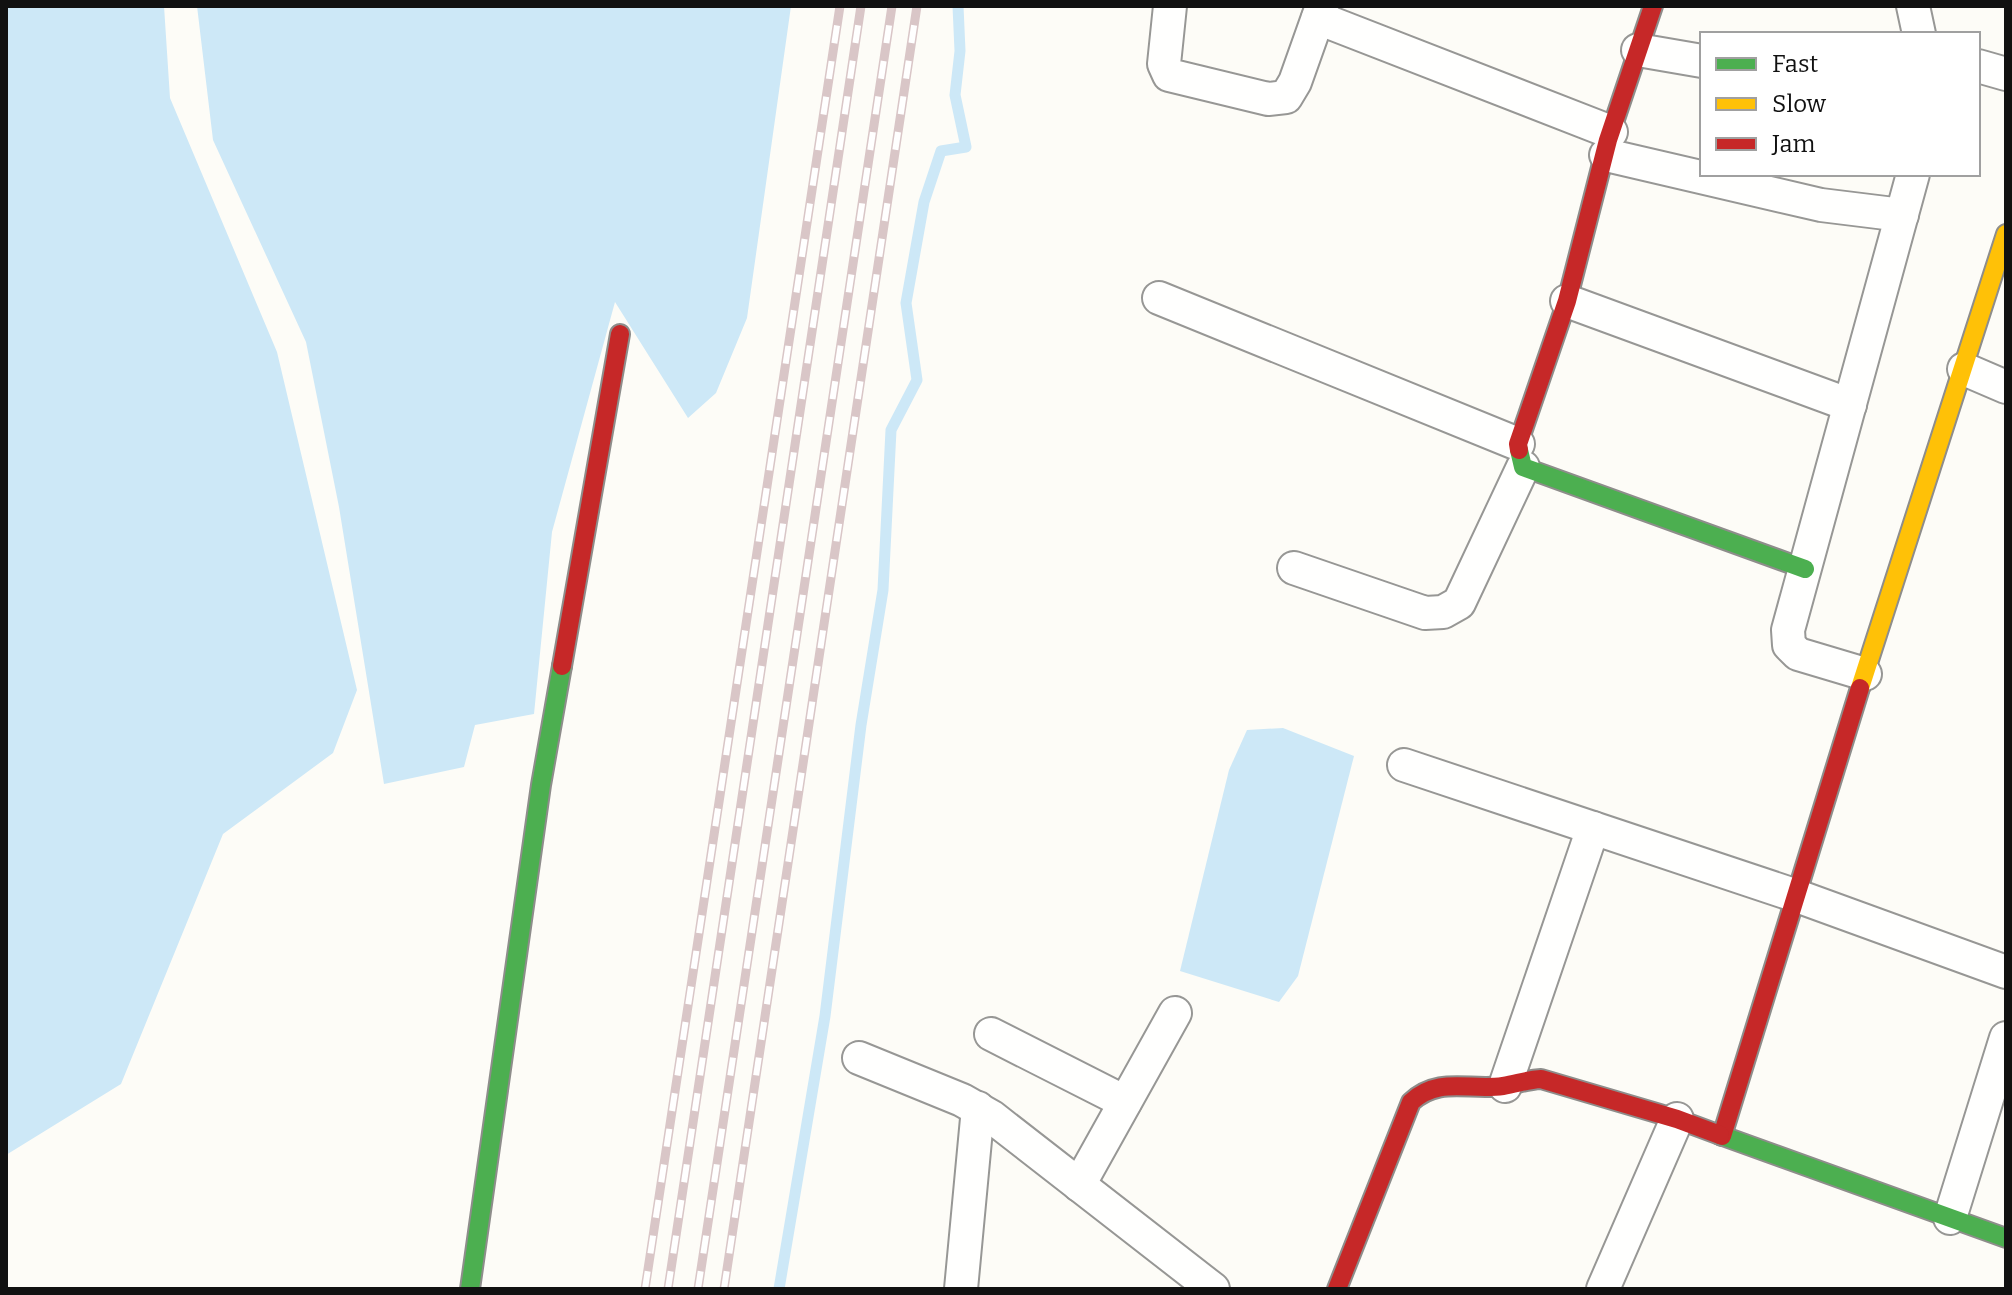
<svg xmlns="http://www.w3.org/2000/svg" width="2012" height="1295" font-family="Bitter,serif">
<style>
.water{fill:#cde8f7}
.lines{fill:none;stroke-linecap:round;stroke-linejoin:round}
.stream{stroke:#cde8f7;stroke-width:11}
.street-casing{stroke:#979795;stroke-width:36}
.fast-casing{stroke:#8e8d8b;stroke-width:22}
.slow-casing{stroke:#8e8d8b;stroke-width:22}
.jam-casing{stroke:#8e8d8b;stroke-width:22}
.street{stroke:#fffffe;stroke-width:32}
.fast{stroke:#4caf50;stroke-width:18}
.slow{stroke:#ffc107;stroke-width:18}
.jam{stroke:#c62828;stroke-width:18}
.rail-casing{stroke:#d9c6c7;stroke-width:9}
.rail{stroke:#fff;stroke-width:6;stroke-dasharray:18;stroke-linecap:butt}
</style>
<rect width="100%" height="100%" fill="#fdfcf7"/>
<g class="water">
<path d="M6 6H164L170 98 277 352 357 690 333 753 223 834 121 1084 6 1155Z"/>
<path d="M197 6H791L747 318 716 393 688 418 615 302 552 532 534 714 475 725 464 767 384 784 339 507 306 342 213 140Z"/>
<path d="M1283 728 1354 756 1298 976 1279 1002 1180 971 1229 770 1247 730Z"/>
</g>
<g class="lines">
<path class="stream" d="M779 1289 825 1016 861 725 883 590 891 430 917 380 906 303 924 202 941 151 966 147 955 95 960 51 958 6"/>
<defs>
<g id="street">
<path d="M1170 6 1164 64 1169 75 1268 99 1286 97 1295 82 1322 6"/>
<path d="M1913 6 1919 34"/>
<path d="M1318 18 1611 132"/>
<path d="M1638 50 1702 61"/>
<path d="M1978 66 2006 74"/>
<path d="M1606 155 1821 205 1902 215"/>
<path d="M1159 298 1518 444"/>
<path d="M1567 301 1850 405"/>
<path d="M1964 369 2006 387"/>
<path d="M1294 568 1425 613 1443 612 1459 603 1523 467"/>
<path d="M1865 674 1798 654 1789 645 1788 630 1913 174"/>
<path d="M1404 765 1797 896 2006 972"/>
<path d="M991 1034 1125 1102"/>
<path d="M859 1058 962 1100 992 1117 1213 1289"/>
<path d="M1505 1086 1593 828"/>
<path d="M1079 1185 1175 1013"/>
<path d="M1950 1218 2006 1038"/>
<path d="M961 1289 978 1108"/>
<path d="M1603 1289 1677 1119"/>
</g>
<g id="fast">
<path d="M1519 450 1523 467 1805 569"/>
<path d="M1720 1135 2006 1238"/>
<path d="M470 1289 541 785 562 666"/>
</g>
<path id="slow" d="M1860 688 2006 234"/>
<g id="jam">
<path d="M1519 450 1518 444 1567 301 1608 140 1653 6"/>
<path d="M562 666 620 334"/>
<path d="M1722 1136 1860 688"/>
<path d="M1337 1289 1411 1102C1439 1076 1469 1091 1503 1086 1517 1084 1525 1080 1541 1079L1677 1119 1720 1135"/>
</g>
</defs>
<use href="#street" class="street-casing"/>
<use href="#fast" class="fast-casing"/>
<use href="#slow" class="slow-casing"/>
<use href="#jam" class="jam-casing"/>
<use href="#street" class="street"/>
<use href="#fast" class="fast"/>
<use href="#slow" class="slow"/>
<use href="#jam" class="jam"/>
<defs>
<g id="rail">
<path d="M645 1289 840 6"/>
<path d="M668 1289 861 6"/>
<path d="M698 1289 892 6"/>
<path d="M724 1289 917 6"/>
</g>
</defs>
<use href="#rail" class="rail-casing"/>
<use href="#rail" class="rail"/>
</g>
<rect width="2012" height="1295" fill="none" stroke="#111111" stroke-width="16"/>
<rect x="1700" y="32" width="280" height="144" fill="#ffffff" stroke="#a0a0a0" stroke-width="2"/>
<rect x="1716" y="58" width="40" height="12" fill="#4caf50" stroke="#a0a0a0" stroke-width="2"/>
<text x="1772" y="72" font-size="24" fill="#111111">Fast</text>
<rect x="1716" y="98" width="40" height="12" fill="#ffc107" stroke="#a0a0a0" stroke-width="2"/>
<text x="1772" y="112" font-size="24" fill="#111111">Slow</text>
<rect x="1716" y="138" width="40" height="12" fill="#c62828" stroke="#a0a0a0" stroke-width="2"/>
<text x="1772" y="152" font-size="24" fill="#111111">Jam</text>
</svg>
